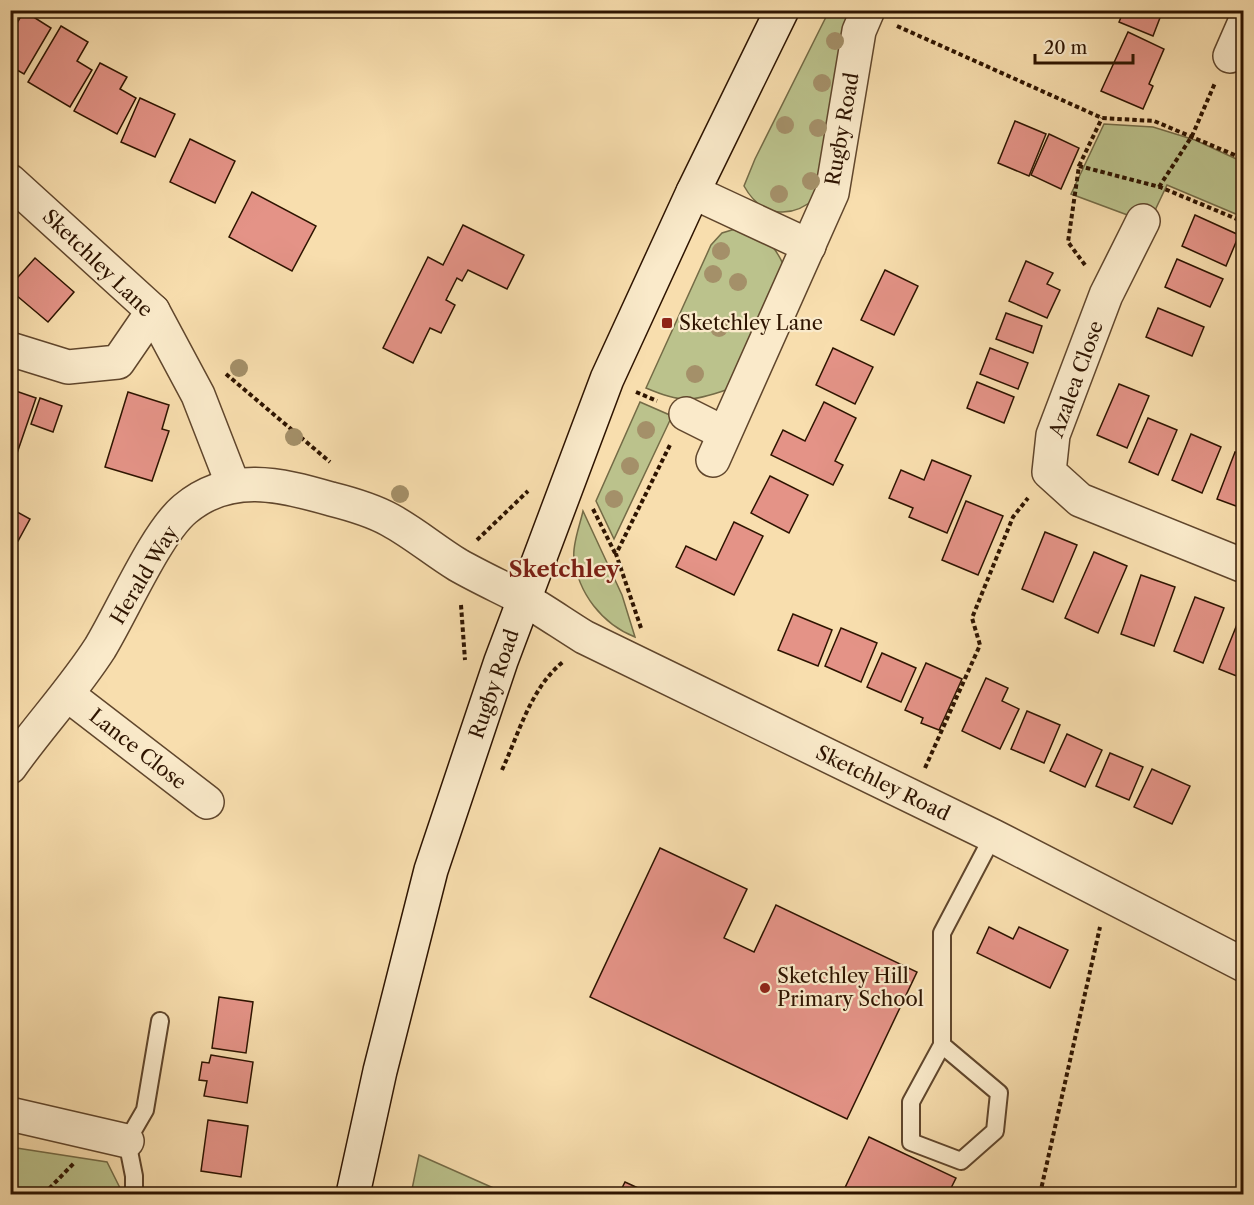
<svg xmlns="http://www.w3.org/2000/svg" width="1254" height="1205" font-family="'Libre Caslon Text',serif">
<style>
.green{fill:#bbc28c;stroke:#746b46;stroke-width:1.5}
.building{fill:#e49387;stroke:#2e1400;stroke-width:1.5}
.lines{fill:none;stroke-linecap:round;stroke-linejoin:round}
.service-casing{stroke:#60462c;stroke-width:20}
.minor-casing{stroke:#60462c;stroke-width:36}
.secondary-casing{stroke:#2e1400;stroke-width:36}
.path{stroke:#2e1400;stroke-width:4;stroke-dasharray:4.5 3;stroke-linecap:butt}
.service{stroke:#faeaca;stroke-width:16}
.minor{stroke:#faeaca;stroke-width:33}
.secondary{stroke:#faeaca;stroke-width:33}
.tree{fill:#a49069}
.poi-dot{fill:#8f2418;stroke:#faeaca;stroke-width:2}
.labels{text-anchor:middle;stroke-width:4.5;stroke-linejoin:round;paint-order:stroke}
.street-label{font-size:20px;fill:#2e1400;stroke:#faeaca}
.poi-label{font-size:20px;fill:#2e1400;stroke:#faeaca;text-anchor:start}
.quarter-label{font-size:22px;font-weight:bold;fill:#7a1f14;stroke:#faeaca}
</style>
<rect width="100%" height="100%" fill="#f8deae"/>
<filter id="stains"><feTurbulence type="fractalNoise" baseFrequency=".00333" numOctaves="4"/><feColorMatrix values="0 0 0 0 .2 0 0 0 0 .09 0 0 0 0 .02 0 0 0 .5 -.17"/></filter>
<radialGradient id="worn" r=".72"><stop offset=".6" stop-color="#630" stop-opacity="0"/><stop offset="1" stop-color="#630" stop-opacity=".3"/></radialGradient>
<g class="green">
<path d="M829 11H863L817 197C791 220 761 217 744 186L755 159Z"/>
<path d="M1104 124 1153 127 1195 140 1243 162V217L1167 185 1149 223 1071 194Z"/>
<path d="M735 229C761 235 771 238 783 264L726 390C691 402 681 403 646 388L711 245 722 233Z"/>
<path d="M640 402 672 416 614 539 596 501Z"/>
<path d="M583 511 622 595 635 637C602 624 578 593 574 558 572 545 580 525 583 511Z"/>
<path d="M10 1147 107 1162 123 1194H11Z"/>
<path d="M419 1155 507 1194H411Z"/>
</g>
<g class="building">
<path d="M1124 10H1163L1153 36 1119 22Z"/>
<path d="M24 11 51 28 24 74 10 66V21L16 25Z"/>
<path d="M61 26 88 42 77 61 92 70 70 107 28 82Z"/>
<path d="M1128 32 1164 49 1149 84 1153 86 1143 109 1101 91Z"/>
<path d="M100 63 127 77 120 89 136 98 117 134 74 111Z"/>
<path d="M140 98 175 114 155 157 121 142Z"/>
<path d="M1015 121 1046 134 1029 176 998 163Z"/>
<path d="M1049 134 1079 148 1061 189 1031 175Z"/>
<path d="M190 139 235 161 215 203 170 182Z"/>
<path d="M252 192 316 226 292 271 229 237Z"/>
<path d="M1195 215 1239 235 1226 266 1182 246Z"/>
<path d="M463 225 524 255 507 289 468 270 462 281 457 278 446 300 455 305 441 333 430 328 413 363 383 348 428 257 443 265Z"/>
<path d="M35 258 74 292 48 322 10 290V286Z"/>
<path d="M1177 259 1223 279 1210 307 1165 287Z"/>
<path d="M1026 261 1053 273 1047 284 1060 290 1047 318 1009 301Z"/>
<path d="M885 270 918 286 894 335 861 320Z"/>
<path d="M1158 308 1204 327 1192 356 1146 337Z"/>
<path d="M1006 313 1042 326 1033 353 996 339Z"/>
<path d="M833 348 873 367 855 404 816 385Z"/>
<path d="M990 348 1028 363 1018 389 980 374Z"/>
<path d="M977 382 1014 397 1004 423 967 408Z"/>
<path d="M1119 384 1149 396 1127 448 1097 435Z"/>
<path d="M10 389 36 398 14 462 10 461Z"/>
<path d="M128 392 169 405 162 429 169 431 152 481 105 467Z"/>
<path d="M40 398 62 406 53 432 31 424Z"/>
<path d="M824 402 856 418 835 461 843 465 833 485 771 455 783 430 805 441Z"/>
<path d="M1148 418 1177 430 1158 475 1129 462Z"/>
<path d="M1191 434 1221 447 1202 493 1172 480Z"/>
<path d="M1235 452 1244 456V509L1217 499Z"/>
<path d="M932 460 971 476 947 533 909 517 913 508 889 498 901 470 924 480Z"/>
<path d="M770 476 808 495 789 533 751 513Z"/>
<path d="M966 501 1003 516 978 575 942 560Z"/>
<path d="M10 508 30 519 18 541 10 538Z"/>
<path d="M734 522 763 536 734 595 676 567 686 546 716 560Z"/>
<path d="M1045 532 1077 545 1053 602 1022 589Z"/>
<path d="M1094 552 1127 566 1098 633 1065 618Z"/>
<path d="M1141 575 1175 587 1154 646 1121 634Z"/>
<path d="M1195 597 1224 608 1203 663 1174 651Z"/>
<path d="M1242 612 1244 613V679L1219 669Z"/>
<path d="M793 614 832 630 818 666 778 650Z"/>
<path d="M841 628 877 643 861 682 825 666Z"/>
<path d="M882 653 916 668 901 702 867 687Z"/>
<path d="M926 663 962 679 939 730 921 723 923 718 905 710Z"/>
<path d="M986 678 1008 688 1002 701 1019 709 1000 749 962 731Z"/>
<path d="M1027 711 1060 725 1044 763 1011 749Z"/>
<path d="M1067 734 1102 750 1085 787 1050 771Z"/>
<path d="M1110 753 1143 767 1129 800 1096 786Z"/>
<path d="M1152 769 1190 786 1172 824 1134 807Z"/>
<path d="M660 848 747 889 724 938 754 952 776 905 917 972 847 1119 590 997Z"/>
<path d="M989 927 1013 939 1019 927 1068 950 1050 988 977 953Z"/>
<path d="M219 997 253 1002 246 1053 212 1048Z"/>
<path d="M211 1055 253 1062 247 1103 204 1096 207 1081 199 1080 202 1062 209 1063Z"/>
<path d="M208 1120 248 1126 241 1177 201 1171Z"/>
<path d="M869 1137 956 1178 948 1194H842Z"/>
<path d="M625 1182 651 1194H619Z"/>
</g>
<g class="lines">
<defs>
<g id="service">
<path d="M942 1045 911 1102V1142L961 1161 995 1131 999 1093 942 1045V933L993 836"/>
<path d="M134 1194V1176L127 1141 145 1110 160 1021"/>
</g>
<g id="minor">
<path d="M1230 56 1244 24"/>
<path d="M10 181 153 311 198 395 233 485"/>
<path d="M693 192 809 246"/>
<path d="M1143 221 1106 295 1053 435 1049 472 1080 500 1244 566"/>
<path d="M10 349 68 367 118 362 153 311"/>
<path d="M686 414 724 433"/>
<path d="M713 460 832 193 859 31 868 10"/>
<path d="M68 695 207 802"/>
<path d="M10 767C39 726 73 690 100 648 122 612 156 533 185 509 229 472 280 484 331 499 351 504 372 510 390 520 414 533 435 551 458 565 479 577 501 587 522 598 543 610 563 624 584 637L993 836 1244 965"/>
<path d="M10 1114 127 1141"/>
</g>
<path id="secondary" d="M353 1194 380 1071 431 870 501 661 607 379 693 192 782 10"/>
</defs>
<use href="#service" class="service-casing"/>
<use href="#minor" class="minor-casing"/>
<use href="#secondary" class="secondary-casing"/>
<g class="path">
<path d="M897 26 1102 118 1154 121 1244 159"/>
<path d="M1079 166 1102 118"/>
<path d="M1159 187 1192 136 1215 83"/>
<path d="M1085 265 1068 242 1079 166 1160 187 1244 222"/>
<path d="M226 374 330 462"/>
<path d="M636 392 657 401"/>
<path d="M593 509 615 553"/>
<path d="M477 540 528 491"/>
<path d="M461 605 465 660"/>
<path d="M641 628 616 554 671 443"/>
<path d="M925 768 980 645 972 618 1013 517 1028 498"/>
<path d="M502 770C519 733 531 687 564 661"/>
<path d="M44 1194 74 1163"/>
<path d="M1040 1194 1100 927"/>
</g>
<use href="#service" class="service"/>
<use href="#minor" class="minor"/>
<use href="#secondary" class="secondary"/>
</g>
<g class="tree">
<circle cx="835" cy="41" r="9"/>
<circle cx="822" cy="83" r="9"/>
<circle cx="785" cy="125" r="9"/>
<circle cx="818" cy="128" r="9"/>
<circle cx="811" cy="181" r="9"/>
<circle cx="779" cy="194" r="9"/>
<circle cx="721" cy="251" r="9"/>
<circle cx="713" cy="274" r="9"/>
<circle cx="738" cy="282" r="9"/>
<circle cx="719" cy="328" r="9"/>
<circle cx="239" cy="368" r="9"/>
<circle cx="695" cy="374" r="9"/>
<circle cx="646" cy="430" r="9"/>
<circle cx="294" cy="437" r="9"/>
<circle cx="630" cy="466" r="9"/>
<circle cx="400" cy="494" r="9"/>
<circle cx="614" cy="499" r="9"/>
</g>
<g class="poi-dot">
<rect x="661" y="317" width="12" height="12" rx="3"/>
<circle cx="765" cy="988" r="6"/>
</g>
<g class="labels">
<g class="street-label">
<text transform="translate(842 129) rotate(-80)" y="7">Rugby Road</text>
<text transform="translate(98 263) rotate(44)" y="7">Sketchley Lane</text>
<text transform="translate(1076 379) rotate(-70)" y="7">Azalea Close</text>
<text transform="translate(144 575) rotate(-59)" y="7">Herald Way</text>
<text transform="translate(494 684) rotate(-71)" y="7">Rugby Road</text>
<text transform="translate(138 749) rotate(38)" y="7">Lance Close</text>
<text transform="translate(883 783) rotate(26)" y="7">Sketchley Road</text>
</g>
<g class="poi-label">
<text x="679" y="330">Sketchley Lane</text>
<text x="777" y="983">Sketchley Hill<tspan x="777" dy="23">Primary School</tspan></text>
</g>
<g class="quarter-label">
<text x="564" y="577">Sketchley</text>
</g>
</g>
<rect width="1254" height="1205" fill="none" stroke="#f8deae" stroke-width="36"/>
<rect x="12" y="12" width="1230" height="1181" fill="none" stroke="#2e1400" stroke-width="3"/>
<rect x="18" y="18" width="1218" height="1169" fill="none" stroke="#2e1400" stroke-width="1.5"/>
<path d="M1035 54v9h98v-9" fill="none" stroke="#2e1400" stroke-width="3"/>
<text x="1044" y="54" font-size="18" fill="#2e1400" stroke="#faeaca" stroke-width="4.5" paint-order="stroke">20 m</text>
<rect width="100%" height="100%" filter="url(#stains)"/>
<rect width="100%" height="100%" fill="url(#worn)"/>
</svg>
